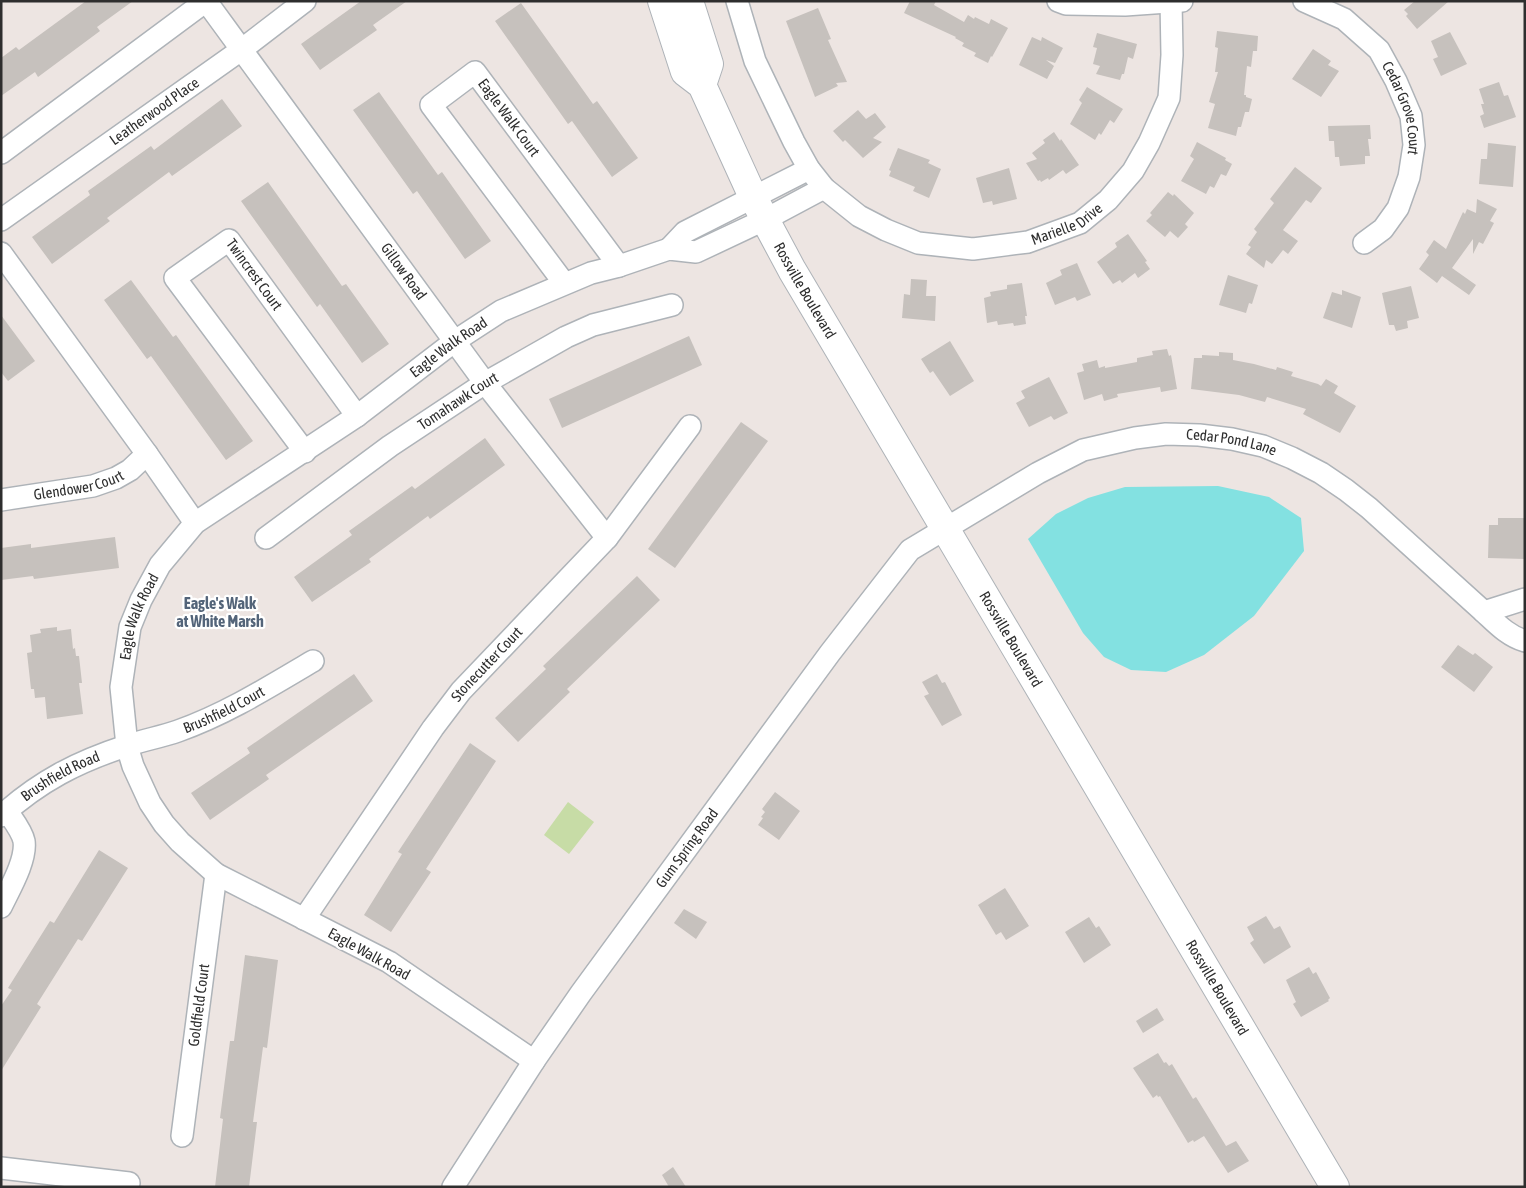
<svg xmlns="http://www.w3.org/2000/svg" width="1526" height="1188" font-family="'Asap Condensed',sans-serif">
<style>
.green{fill:#c7dca6}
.water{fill:#83e1e1}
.building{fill:#c6c1bd}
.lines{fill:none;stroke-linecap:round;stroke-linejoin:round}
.minor-casing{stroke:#aeb3b8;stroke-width:24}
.secondary-casing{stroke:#aeb3b8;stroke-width:30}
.minor{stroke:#fff;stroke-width:21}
.secondary{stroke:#fff;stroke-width:28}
.labels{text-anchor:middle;stroke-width:4.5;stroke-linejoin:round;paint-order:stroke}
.street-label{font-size:15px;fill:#2e2e2e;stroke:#fff}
.neighbourhood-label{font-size:16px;font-weight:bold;fill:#536479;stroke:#fff}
</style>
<rect width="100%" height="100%" fill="#ede5e2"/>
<path class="green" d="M568 802 594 822 569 854 544 835Z"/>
<path class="water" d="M1218 486 1269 497 1301 518 1304 551 1254 616 1204 655 1166 672 1131 670 1104 657 1083 633 1028 539 1056 514 1088 498 1125 487Z"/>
<g class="building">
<path d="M86 1H133L97 27 100 31 38 77 35 72 1 96V58L16 47 19 50Z"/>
<path d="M361 1H407L373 25 377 30 320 70 301 44Z"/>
<path d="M910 1H936L934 5 964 22 968 15 974 19 975 17 989 24 991 19 1008 28 992 57 991 56 988 63 974 56 976 53 962 46 964 43 955 38 956 37 904 13Z"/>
<path d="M1415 1H1449L1417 29 1406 16 1408 14 1404 10Z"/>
<path d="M521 3 593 104 597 101 638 158 612 177 572 121 568 124 495 21Z"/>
<path d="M818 8 831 39 828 40 847 82 836 83 838 86 815 97 786 21Z"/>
<path d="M1217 31 1258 36 1257 51H1253L1251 67 1247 66 1244 95H1246V97L1252 99 1249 112H1245L1241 127H1238L1236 136 1208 128 1215 104 1209 102 1218 72H1215L1218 48 1215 47Z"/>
<path d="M1450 32 1467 64 1441 76 1433 59 1438 57 1431 41Z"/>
<path d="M1097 33 1137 44 1133 59 1128 57 1124 74H1122L1120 80 1096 74 1100 66 1093 64 1097 48 1093 47Z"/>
<path d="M1032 37 1041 41 1042 37 1063 48 1055 63 1046 60 1054 66 1047 79 1019 65Z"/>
<path d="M1313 49 1331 61 1328 65 1339 71 1321 97 1292 79Z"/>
<path d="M1499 82 1504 96 1508 95 1516 117 1484 128 1480 116 1484 114 1481 104H1484L1479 89Z"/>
<path d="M1087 87 1123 109 1114 123 1110 120 1101 135 1099 133 1095 140 1070 124 1082 103 1079 100Z"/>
<path d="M379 92 438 175 442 172 491 241 465 259 417 191 413 194 353 110Z"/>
<path d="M222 99 242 126 172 176 169 172 107 218 110 221 52 264 32 237 90 195 88 191 151 146 154 150Z"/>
<path d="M858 110 866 119 875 113 886 127 873 138 882 142 863 158 845 140 843 142 833 131Z"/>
<path d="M1370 125 1371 139H1368L1370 156H1365V164L1340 166 1339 157H1335L1334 141H1329L1328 126Z"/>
<path d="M1054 132 1060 141 1061 139 1079 165 1066 174 1063 170 1049 180 1048 178 1041 182 1040 180 1038 181 1026 163 1037 159 1032 153 1045 143 1043 140Z"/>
<path d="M1197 142 1226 158 1225 160 1232 164 1226 176 1221 174 1214 188 1210 186 1206 194 1181 181 1194 159 1190 156Z"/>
<path d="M1488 143 1516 146 1513 187 1479 184 1481 159H1487Z"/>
<path d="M898 148 930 160 928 163 941 169 929 198 913 191 915 187 889 176 891 171 889 170Z"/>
<path d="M1295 167 1322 188 1311 203 1306 200 1283 230 1298 241 1288 254 1283 250 1272 264 1266 260 1264 268 1246 254 1251 247 1248 245 1257 232 1254 229 1274 203 1270 199Z"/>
<path d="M1009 168 1017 199 993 205 992 201 983 203 976 178Z"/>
<path d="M268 182 342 286 346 284 389 344 362 363 320 304 317 307 241 201Z"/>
<path d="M1168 192 1173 196 1174 194 1194 213 1185 224 1188 227 1178 238 1170 231 1165 237 1146 221 1152 215 1150 213Z"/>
<path d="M1477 199 1497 209 1490 221 1494 223 1483 244 1479 242 1473 254V239L1452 268 1476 285 1469 295 1442 276 1437 283 1419 269 1429 255 1426 252 1434 240 1446 249 1463 212 1465 214 1467 209 1476 213Z"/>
<path d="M1128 234 1147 261 1145 262 1150 269 1138 278 1135 273 1122 283 1120 280 1113 284 1097 262 1117 247 1115 243Z"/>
<path d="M1077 263 1091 295 1077 301 1075 297 1055 305 1046 283 1062 275 1060 270Z"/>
<path d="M1228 275 1258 285 1252 304 1249 303 1246 313 1219 305Z"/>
<path d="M911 279 927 280 926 296H936L935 321 902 318 904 294 910 295Z"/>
<path d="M131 280 173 337 176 335 253 441 226 460 151 356 147 359 104 300Z"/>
<path d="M1022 283 1027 316H1025L1026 324 1014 326 1013 323 998 325 997 321 987 323 984 298 991 296 990 292 1007 289V285Z"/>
<path d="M1411 286 1419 318 1407 321 1408 328 1396 331 1394 325H1389L1382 293Z"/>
<path d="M1342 290 1361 297 1352 328 1323 318 1332 292 1342 295Z"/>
<path d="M1 315 35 361 8 381 1 372Z"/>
<path d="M689 336 702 365 562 428 549 399Z"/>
<path d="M950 341 974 381 950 396 933 371 930 373 921 359Z"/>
<path d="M1167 349 1169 356 1171 355 1177 389 1161 392 1160 387 1117 394 1118 397 1104 401 1102 394 1084 400 1077 373 1084 371 1082 364 1097 360 1099 368 1105 366V368L1137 362V358L1153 355 1152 351Z"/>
<path d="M1219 352 1233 353V360L1254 364 1276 370 1277 367 1293 372 1291 376 1318 384 1321 386 1326 379 1338 386 1334 393 1356 406 1340 433 1303 414 1306 409 1267 397 1265 402 1239 395 1191 389 1194 358H1202V355L1219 356Z"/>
<path d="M1049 377 1068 413 1054 420 1051 416 1029 427 1016 403 1025 398 1021 391Z"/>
<path d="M741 422 768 441 675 568 648 549Z"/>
<path d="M485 438 505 465 430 519 428 516 369 559 371 562 312 602 294 577 352 535 349 531 412 486 415 489Z"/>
<path d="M1498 518H1525V559L1488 558 1489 525H1498Z"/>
<path d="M115 537 119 568 34 579 33 576 1 580V548L31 544V548Z"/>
<path d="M637 576 660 600 567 689 570 692 518 742 495 718 546 669 543 666Z"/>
<path d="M57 627V631L71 629 73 649 75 648 76 656H79L82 683H79L83 714 47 719 45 697 35 698 34 689H31L27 653 32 652 30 635 41 633 40 629Z"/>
<path d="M1458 645 1473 655 1475 653 1493 667 1474 692 1441 667Z"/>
<path d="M354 674 373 701 266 775 269 779 210 820 191 793 250 753 247 748Z"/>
<path d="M937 674 942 683 945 682 962 715 942 726 924 696 929 694 922 682Z"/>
<path d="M470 743 496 761 426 869 431 872 391 932 364 915 402 854 398 852Z"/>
<path d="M775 792 800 811 779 840 758 825 763 818 761 817 765 812 762 809Z"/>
<path d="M99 850 128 868 82 941 78 939 37 1004 41 1007 1 1071V1006L12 990 8 988 50 921 54 923Z"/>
<path d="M1005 888 1029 926 1006 940 1001 932 996 935 978 905Z"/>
<path d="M684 909 707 922 696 939 674 923Z"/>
<path d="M1266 916 1274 929 1280 926 1291 947 1264 964 1250 943 1254 940 1247 927Z"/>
<path d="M1089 917 1096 928 1099 926 1111 945 1084 963 1065 932Z"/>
<path d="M245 955 278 960 267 1048 263 1047 253 1122H257L249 1187H215L223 1119 220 1118 230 1041H234Z"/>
<path d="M1309 967 1313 974 1316 972 1330 998 1328 1000 1329 1001 1301 1017 1293 1004 1296 1002 1286 980Z"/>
<path d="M1157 1008 1164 1020 1143 1033 1136 1021Z"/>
<path d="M1158 1053 1164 1063 1166 1062 1169 1066 1172 1064 1193 1099 1196 1097 1226 1146 1236 1141 1249 1161 1228 1173 1204 1136 1194 1142 1193 1140 1188 1143 1160 1096 1158 1097 1157 1095 1153 1098 1133 1068Z"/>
<path d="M673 1167 686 1187H669L662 1175Z"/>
</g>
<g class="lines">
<defs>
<g id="minor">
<path id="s1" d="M206 1 485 383 607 538"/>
<path id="s2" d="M737 1 755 61 794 142 809 169 824 188 859 216 886 230 918 243 973 249 1028 242 1080 223 1108 200 1133 171 1149 143 1169 98 1172 55 1171 1"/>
<path d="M1058 1 1066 4 1125 5 1182 1"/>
<path id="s3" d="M1304 1 1344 19 1379 50 1396 81 1411 116 1414 145 1409 177 1398 208 1383 229 1364 243"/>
<path d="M1 153 206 1"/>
<path id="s4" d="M1 220 241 50 305 1"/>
<path d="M669 249 685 232 809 169"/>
<path d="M1 253 147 454 195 523"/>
<path id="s5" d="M564 283 431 105 475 72 619 266"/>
<path id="s6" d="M305 452 175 278 229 240 357 416"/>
<path id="s7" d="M1 500 93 486 116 478 130 470 147 454"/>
<path id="s8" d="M266 538 390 446 485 383 566 337 593 325 672 305"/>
<path d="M1525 599 1484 612C1497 624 1508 636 1525 641"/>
<path id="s9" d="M1 816C40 781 77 762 126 746 143 740 161 737 178 731 226 714 269 687 313 661"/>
<path d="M1 907C9 890 27 860 24 841 22 831 13 820 7 811"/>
<path id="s10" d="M304 919 433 728 461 691 607 538 690 426"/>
<path id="s11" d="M534 1061 389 962 216 874 180 842 164 824 150 803 133 766 127 746 121 687 130 627 141 600 160 565 195 523 357 416 455 341 501 311 591 273 619 266 669 249 696 252 764 220 824 188"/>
<path id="s12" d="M182 1136 216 874"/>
<path d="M1 1168 129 1183"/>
<path id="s13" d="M453 1187 534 1061 581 993 830 653 910 550 1038 473 1083 450 1135 438 1166 434 1199 435 1232 439 1263 446 1292 458 1321 473 1346 490 1369 508 1484 612"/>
</g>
<g id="secondary">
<path id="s14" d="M662 1 685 72 702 85 753 197 792 270 1335 1187"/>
<path d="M689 1 709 64 702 85"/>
</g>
</defs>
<use href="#minor" class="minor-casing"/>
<use href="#secondary" class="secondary-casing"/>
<use href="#minor" class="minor"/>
<use href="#secondary" class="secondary"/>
</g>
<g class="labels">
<g class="street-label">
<text dy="5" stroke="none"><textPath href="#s3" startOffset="154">Cedar Grove Court</textPath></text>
<text dy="5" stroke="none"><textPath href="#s4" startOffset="188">Leatherwood Place</textPath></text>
<text dy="5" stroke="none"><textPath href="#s5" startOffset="334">Eagle Walk Court</textPath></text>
<text dy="5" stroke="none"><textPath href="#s2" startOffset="471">Marielle Drive</textPath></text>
<text dy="5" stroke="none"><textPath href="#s1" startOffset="335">Gillow Road</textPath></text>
<text dy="5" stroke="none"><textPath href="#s6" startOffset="326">Twincrest Court</textPath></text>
<text dy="5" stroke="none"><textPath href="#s14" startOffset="326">Rossville Boulevard</textPath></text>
<text dy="5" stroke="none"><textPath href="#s11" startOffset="1081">Eagle Walk Road</textPath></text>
<text dy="5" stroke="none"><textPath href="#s8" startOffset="236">Tomahawk Court</textPath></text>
<text dy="5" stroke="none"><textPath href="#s13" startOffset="1135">Cedar Pond Lane</textPath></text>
<text dy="5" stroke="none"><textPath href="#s7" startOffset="79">Glendower Court</textPath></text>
<text dy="5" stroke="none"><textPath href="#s11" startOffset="661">Eagle Walk Road</textPath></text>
<text dy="5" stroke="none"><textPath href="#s14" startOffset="731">Rossville Boulevard</textPath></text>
<text dy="5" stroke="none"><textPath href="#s10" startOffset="314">Stonecutter Court</textPath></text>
<text dy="5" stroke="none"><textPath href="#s9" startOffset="249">Brushfield Court</textPath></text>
<text dy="5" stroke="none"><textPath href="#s9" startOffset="72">Brushfield Road</textPath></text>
<text dy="5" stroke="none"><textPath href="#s13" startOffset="412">Gum Spring Road</textPath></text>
<text transform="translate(369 954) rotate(29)" y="5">Eagle Walk Road</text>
<text dy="5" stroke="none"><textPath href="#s14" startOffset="1136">Rossville Boulevard</textPath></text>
<text dy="5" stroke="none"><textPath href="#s12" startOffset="132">Goldfield Court</textPath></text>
</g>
<g class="neighbourhood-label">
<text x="220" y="609">Eagle's Walk<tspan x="220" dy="18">at White Marsh</tspan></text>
</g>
</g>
<rect width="1526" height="1188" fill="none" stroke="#2e2e2e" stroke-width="5"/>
</svg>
